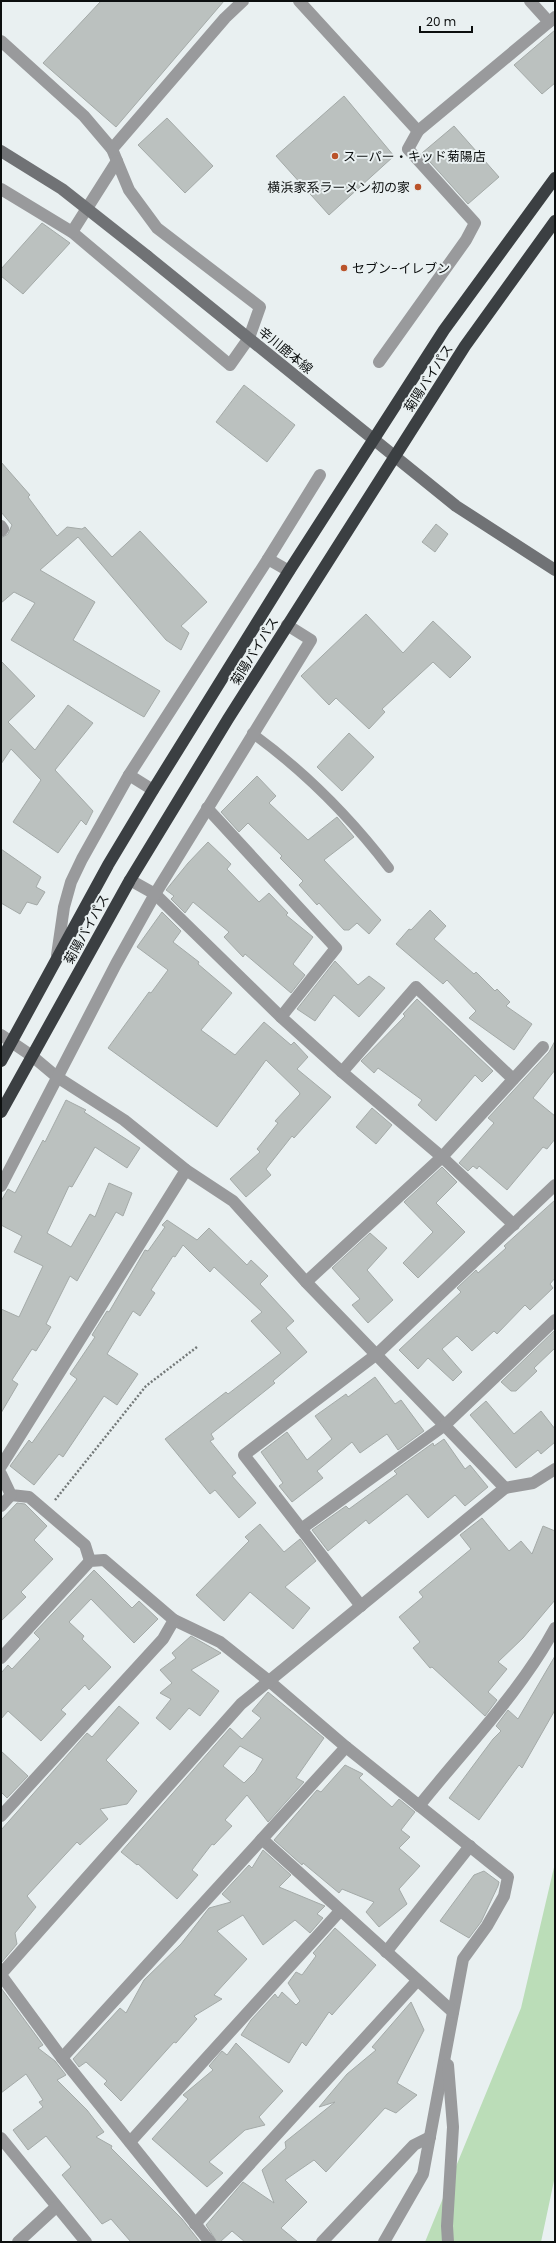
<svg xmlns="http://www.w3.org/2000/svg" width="556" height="2243" font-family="Poppins,'Noto Sans JP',sans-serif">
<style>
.green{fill:#bbddb8}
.building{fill:#bbc1bf;stroke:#a4aaa8;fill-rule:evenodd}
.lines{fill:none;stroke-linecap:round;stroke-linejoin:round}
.path{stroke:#737878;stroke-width:2.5;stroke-dasharray:2 2;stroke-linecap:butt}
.lane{stroke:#999a9c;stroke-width:10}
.street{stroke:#999a9c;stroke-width:12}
.secondary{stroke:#707275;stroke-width:12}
.highway{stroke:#3b3f42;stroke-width:12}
.secondary-bridge{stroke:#707275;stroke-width:12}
.poi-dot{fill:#ba532a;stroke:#e9f0f1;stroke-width:1.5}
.labels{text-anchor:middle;stroke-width:4;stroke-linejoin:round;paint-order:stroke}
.poi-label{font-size:13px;fill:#0c0f0f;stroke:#e9f0f1;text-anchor:start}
.street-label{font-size:13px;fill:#0c0f0f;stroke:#e9f0f1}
</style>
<rect width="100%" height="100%" fill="#e9f0f1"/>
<path class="green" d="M555 1863V2176L541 2242H425L521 2008Z"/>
<g class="building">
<path d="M101 1H224L116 127 43 63Z"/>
<path d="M555 30V83L542 94 514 65Z"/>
<path d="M344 96 394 156 329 215 276 156Z"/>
<path d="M167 118 213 166 185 193 138 145Z"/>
<path d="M454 126 499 177 468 204 422 153Z"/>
<path d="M42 223 70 243 23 294 1 276V269Z"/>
<path d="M244 385 295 425 267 462 216 422Z"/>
<path d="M1 462 30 495 28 497 57 536 67 527 82 529 85 527 112 557 140 531 207 602 181 626 189 633 181 650 166 640 78 537 40 570 95 602 73 640 160 691 144 717 11 640 35 603 14 592 1 603V538L8 534 12 525 1 512Z"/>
<path d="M436 524 448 534 435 552 422 542Z"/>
<path d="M366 614 403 653 433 621 471 657 450 678 433 662 382 709 385 712 369 729 336 698 329 705 301 676Z"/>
<path d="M1 661 35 696 8 722 35 750 68 705 93 723 55 770 93 811 86 825 81 820 58 853 13 822 41 780 11 749 1 764Z"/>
<path d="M349 733 374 757 342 791 317 767Z"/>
<path d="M257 776 276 796 269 803 308 840 337 817 354 837 324 860 381 920 369 934 357 923 349 930H344L319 903 317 905 299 885 303 881 280 858 282 856 248 823 239 832 221 812Z"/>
<path d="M208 842 231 864 227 869 259 902 269 893 288 913 286 915 313 937 293 964 305 975 291 993 245 954 243 957 224 937 229 932 193 902 185 913 171 899 174 896 166 890 188 863Z"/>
<path d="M1 849 41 877 36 887 45 892 37 905 27 902 20 914 1 903Z"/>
<path d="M430 910 446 926 434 939 474 974 476 972 495 991 497 989 510 1002 506 1006 532 1024 514 1050 469 1018 476 1011 447 980 443 984 396 944 409 929 411 930Z"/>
<path d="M162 912 181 931 173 942 199 962 198 964 232 993 201 1030 235 1055 264 1022 291 1045 294 1042 308 1057 297 1069 331 1097 294 1138 292 1136 266 1169 271 1175 246 1197 230 1179 260 1152 257 1149 278 1123 275 1121 300 1094 299 1092 266 1060 217 1127 108 1048 149 992 151 993 168 970 137 947Z"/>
<path d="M335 961 358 985 369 976 385 988 359 1017 334 995 315 1021 297 1009Z"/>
<path d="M417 999 493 1071 482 1082 475 1075 436 1121 418 1105 422 1100 378 1068 374 1073 361 1061 405 1016 403 1014Z"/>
<path d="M555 1041V1070L533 1098 555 1116V1139L547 1149 543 1147 507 1190 479 1166 477 1169 473 1166 468 1171 459 1163 494 1123 488 1118 549 1052Z"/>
<path d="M66 1100 86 1110 84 1112 140 1148 127 1168 95 1147 72 1187 69 1186 47 1233 71 1247 90 1214 95 1217 109 1183 132 1193 123 1216 116 1212 77 1281 70 1276 46 1324 51 1327 36 1351 32 1349 12 1380 18 1384 1 1413V1309L19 1317 43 1266 14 1252 22 1236 1 1225V1201L8 1189 15 1193 43 1140 45 1142Z"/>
<path d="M372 1108 392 1125 376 1144 356 1127Z"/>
<path d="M442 1167 457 1182 436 1203 465 1232 418 1278 403 1263 433 1232 404 1202Z"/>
<path d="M555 1200V1278L550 1284 553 1288 530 1310 525 1305 497 1334 494 1331 472 1351 457 1336 442 1349 462 1372 453 1381 428 1358 418 1369 399 1350 461 1292 457 1288 476 1270 478 1273 506 1248 504 1246Z"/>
<path d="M167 1220 197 1240 209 1228 247 1265 251 1260 268 1276 260 1284 294 1321 286 1328 307 1352 273 1381 275 1383 211 1434 214 1439 210 1441 236 1473 232 1476 256 1503 239 1518 215 1490 210 1494 165 1439 226 1392 228 1394 281 1353 251 1321 262 1312 214 1267 210 1272 183 1245 175 1257 173 1256 151 1290 155 1293 140 1316 133 1311 107 1354 138 1374 117 1405 104 1396 63 1457 59 1454 34 1485 10 1466 29 1440 32 1443 77 1379 70 1374 95 1337 92 1335 107 1311 109 1312 145 1250 148 1251 165 1227 162 1225Z"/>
<path d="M370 1233 387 1248 367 1270 393 1300 368 1323 352 1305 360 1299 332 1268Z"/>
<path d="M555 1330V1348L534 1368 537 1371 516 1391H511L501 1382Z"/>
<path d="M375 1377 395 1404 401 1400 424 1431 398 1450 387 1434 360 1453 352 1442 317 1471 323 1478 292 1502 279 1486 283 1483 261 1452 287 1432 307 1460 332 1439 315 1416 346 1394 348 1397Z"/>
<path d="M486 1401 514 1434 541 1411 555 1429V1442L541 1454 538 1450 516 1468 470 1415Z"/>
<path d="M444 1439 465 1469 470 1465 488 1487 465 1506 455 1495 428 1518 407 1494 369 1524 366 1520 328 1551 312 1530 346 1506 349 1509 397 1474 394 1471 433 1443 434 1446Z"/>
<path d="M17 1503 25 1504 47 1526 34 1540 53 1559 21 1592 26 1597 1 1621V1520Z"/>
<path d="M482 1518 509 1551 521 1541 532 1554 543 1526 555 1531V1600L523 1638 498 1662 507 1669 488 1692 497 1700 485 1716 432 1667 430 1668 413 1648 420 1642 399 1617 423 1597 419 1592 471 1549 460 1535Z"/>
<path d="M260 1524 284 1552 300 1539 316 1561 285 1587 310 1608 293 1629 250 1592 224 1621 196 1595 249 1541 245 1537Z"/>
<path d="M94 1570 132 1608 139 1601 158 1619 134 1643 91 1599 69 1622 84 1636 82 1639 111 1667 89 1690 85 1685 61 1710 66 1714 41 1741 8 1711 1 1719V1673L8 1665 12 1669 40 1639 34 1633Z"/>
<path d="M191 1636 221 1653 191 1670 219 1691 200 1716 189 1708 170 1730 156 1718 171 1699 160 1693 172 1683 160 1670 176 1658 172 1653Z"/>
<path d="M555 1656V1710L522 1768 519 1765 479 1820 449 1798 493 1739 501 1731 496 1726 508 1710 518 1719Z"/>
<path d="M268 1692 324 1738 296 1778 304 1782 268 1822 247 1795 225 1820 232 1826 214 1845 212 1844 192 1870 198 1875 177 1899 138 1864 137 1865 121 1852 230 1728 242 1739 261 1718 252 1711ZM240 1746 263 1759 255 1772 244 1783 223 1766Z"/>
<path d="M119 1706 139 1723 106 1760 137 1791 127 1804 100 1809 108 1819 80 1845 77 1842 27 1896 36 1907 15 1933 17 1944 1 1963V1830L87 1733 92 1737Z"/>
<path d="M1 1751 28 1776 7 1798 1 1792Z"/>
<path d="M345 1765 363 1774 359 1778 392 1807 399 1799 415 1812 401 1830 410 1837 399 1848 420 1866 399 1889 407 1904 379 1927 366 1912 374 1902 342 1889 339 1893 303 1863 302 1865 274 1840 317 1790 321 1792Z"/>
<path d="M263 1850 291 1875 279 1887 325 1906 317 1914 323 1918 310 1933 295 1920 263 1945 243 1915 217 1931 247 1959 214 1995 222 1999 194 2016 197 2019 176 2043 174 2042 121 2101 104 2084 107 2081 86 2062 79 2067 73 2059 120 2008 126 2013 144 1980 181 1944 209 1908 231 1902 222 1894 249 1865 252 1868Z"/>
<path d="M484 1871 499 1882 498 1886 481 1922 469 1938 440 1921 474 1875Z"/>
<path d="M335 1928 376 1965 332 2015 329 2012 306 2046 302 2042 289 2063 241 2035 251 2020 275 1994 278 1998 282 1992 296 2005 300 2001 288 1983 296 1972 302 1975 316 1956 313 1953Z"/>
<path d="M1 1988 43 2045 38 2048 55 2061 66 2075 57 2080 87 2110 104 2132 96 2137 112 2146 111 2148 182 2219 200 2242H131L111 2219 102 2224 62 2175 71 2167 46 2136 28 2150 13 2130 43 2107 39 2102 43 2100 26 2074 1 2093Z"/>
<path d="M411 2002 424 2030 397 2083 417 2095 396 2113 385 2108 326 2172 314 2160 285 2180 307 2202 281 2228 298 2242H245L232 2231 220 2242H217L206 2225 243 2182 274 2203 262 2170 286 2148 285 2142 335 2102 319 2107 347 2074 376 2050 372 2047Z"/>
<path d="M236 2043 283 2091 259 2117 265 2125 245 2130 209 2162 223 2173 207 2187 152 2139 188 2099 183 2095 213 2070 209 2066 222 2051 227 2055Z"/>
</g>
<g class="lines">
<path class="path" d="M55 1500 146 1386 197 1347"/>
<path class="lane" d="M252 733C304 771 350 817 389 868"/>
<g class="street">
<path d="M299 1 418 131"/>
<path d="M530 1 549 22"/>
<path d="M1 41 84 116 112 149 129 190 157 228 260 307 249 338 230 365 72 232 1 189"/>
<path d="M112 149 225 18 243 1"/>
<path d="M72 232 117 161"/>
<path d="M379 362 466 240 475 223 408 149 418 131 555 17"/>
<path d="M1 526 3 529 1 531"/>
<path d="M268 559 320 475"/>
<path d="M129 775 153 790"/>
<path d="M207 808 336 948 281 1017"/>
<path d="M130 880 155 894 281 1017 342 1072 442 1157 514 1225"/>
<path d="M57 955 64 907 71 882 82 859 129 775 268 559 289 571"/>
<path d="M1 1035 32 1056 57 1077 124 1120 186 1170 233 1201 306 1282 505 1488"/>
<path d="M342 1072 416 987 513 1079"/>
<path d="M1 1186 116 964 155 894 311 640 287 625"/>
<path d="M306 1282 442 1157 543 1047"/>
<path d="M1 1466 186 1170"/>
<path d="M1 1474 11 1495 29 1497 85 1545 90 1561"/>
<path d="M1 1506 11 1495"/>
<path d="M301 1529 445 1425 555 1320"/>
<path d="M361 1606 244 1455 377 1354 555 1185"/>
<path d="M1 1658 90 1561 104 1560 174 1620 220 1642 269 1681 346 1747 508 1877 504 1896 487 1926 463 1959 423 2174 384 2242"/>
<path d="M419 1806C465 1748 520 1693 555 1628"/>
<path d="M1 1816 163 1639 174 1620"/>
<path d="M262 1839 453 2012"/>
<path d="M386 1952 470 1846"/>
<path d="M1 1974 241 1704 505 1488 533 1483 555 1469"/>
<path d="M1 1975 62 2058 210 2242"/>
<path d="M62 2058 346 1747"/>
<path d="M1 2138 86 2242"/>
<path d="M130 2142 340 1911"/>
<path d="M195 2224 417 1981"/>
<path d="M18 2242 56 2207"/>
<path d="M322 2242 414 2145 430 2137"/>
<path d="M448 2242 447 2226 453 2127 448 2065"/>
</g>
<path class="secondary" d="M147 256 456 506 555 570"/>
<g class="highway">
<path d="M1 1061 108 865 153 790 289 571 444 330 555 178"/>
<path d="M1 1112 130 880 228 719 465 346 555 221"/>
</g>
<path class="secondary-bridge" d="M1 151 62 189 147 256"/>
</g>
<g class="poi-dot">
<circle cx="335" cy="156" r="4"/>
<circle cx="418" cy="187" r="4"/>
<circle cx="344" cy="268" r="4"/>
</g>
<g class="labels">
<g class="poi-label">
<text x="343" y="161">スーパー・キッド菊陽店</text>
<text x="410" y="192" text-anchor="end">横浜家系ラーメン初の家</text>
<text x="352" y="273">セブン-イレブン</text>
</g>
<g class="street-label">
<text transform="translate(286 350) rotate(39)" y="5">辛川鹿本線</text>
<text transform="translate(428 378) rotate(-57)" y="5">菊陽バイパス</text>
<text transform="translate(254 651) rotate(-58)" y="5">菊陽バイパス</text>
<text transform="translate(86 929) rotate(-61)" y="5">菊陽バイパス</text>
</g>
</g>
<rect width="556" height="2243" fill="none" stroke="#0c0f0f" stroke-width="4"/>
<path d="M420 26v6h52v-6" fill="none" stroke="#0c0f0f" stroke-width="2"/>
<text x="426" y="26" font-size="12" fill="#0c0f0f" stroke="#e9f0f1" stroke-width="3" paint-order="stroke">20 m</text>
</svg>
